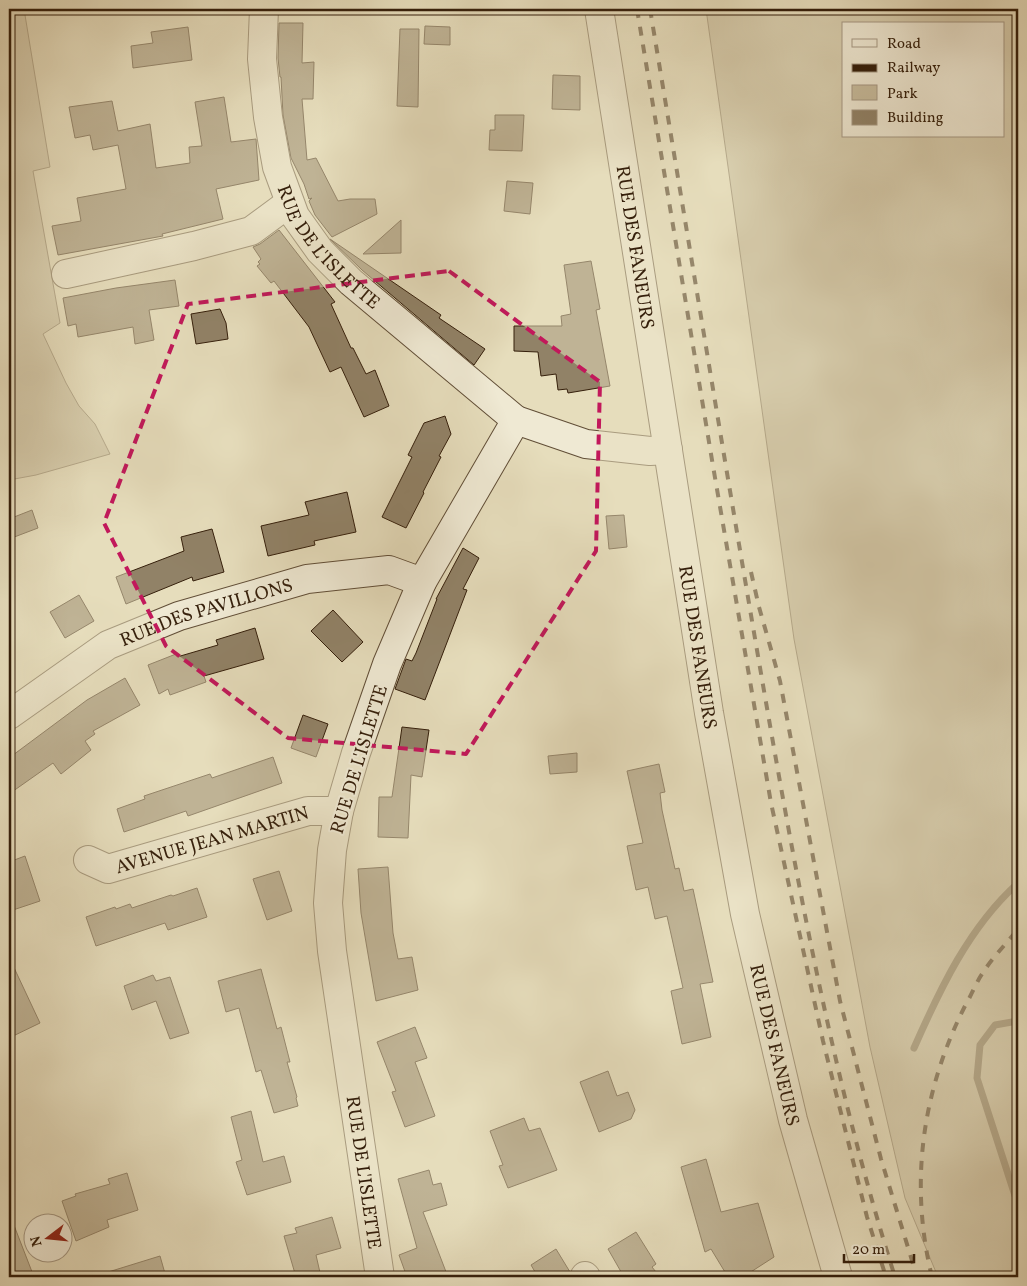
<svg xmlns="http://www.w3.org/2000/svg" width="1027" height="1286" font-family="Vollkorn,serif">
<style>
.green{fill:#c8bd9e;stroke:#7e6e54;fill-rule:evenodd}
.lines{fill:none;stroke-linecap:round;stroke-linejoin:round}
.stream{stroke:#7b6a51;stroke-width:7}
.building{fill:#918267;stroke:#351f0b}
.minor-casing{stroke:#614e37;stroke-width:30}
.minor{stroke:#efe9d3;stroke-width:28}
.rail{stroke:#351f0b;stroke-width:4;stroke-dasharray:9 9;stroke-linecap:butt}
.marked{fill:none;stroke:#c2185b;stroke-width:4;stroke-dasharray:10 6;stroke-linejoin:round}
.labels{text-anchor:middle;stroke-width:4;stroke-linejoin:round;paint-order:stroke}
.street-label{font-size:19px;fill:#351f0b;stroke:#efe9d3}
</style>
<rect width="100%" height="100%" fill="#e6ddbc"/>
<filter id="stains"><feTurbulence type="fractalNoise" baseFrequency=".004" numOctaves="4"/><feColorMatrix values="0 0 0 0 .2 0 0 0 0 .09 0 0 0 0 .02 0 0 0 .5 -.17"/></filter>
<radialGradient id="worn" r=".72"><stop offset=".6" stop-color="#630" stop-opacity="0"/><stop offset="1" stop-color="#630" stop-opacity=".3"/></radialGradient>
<g class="green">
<path d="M9 9H24L50 167 33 171 60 323 43 334 66 383 79 406 95 424 110 454 36 475 9 480Z"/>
<path d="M706 9H1018V1277H938L905 1198 870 1047 794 639ZM843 24H1003V136H843Z"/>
</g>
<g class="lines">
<g class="stream">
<path d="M1018 1021 995 1025 980 1045 977 1078 1018 1205"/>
<path d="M914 1048C940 989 969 927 1018 883"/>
</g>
</g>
<g class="building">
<path d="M279 23H303L302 63 314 62 313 99H302L307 160 316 158 338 201 350 199H375L377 214 332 237 315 215 309 201 312 198 309 199 304 184 291 158 283 115 281 77H280L278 58Z"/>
<path d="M425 26 450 27V45L424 44Z"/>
<path d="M188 27 192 60 133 68 131 46 153 43 151 32Z"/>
<path d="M400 29H419L418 107 397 106Z"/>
<path d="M553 75 580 76V110L552 109Z"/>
<path d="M224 97 231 142 256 139 259 180 216 189 223 219 162 234 163 236 58 255 52 226 81 221 77 198 126 189 118 145 93 150 90 135 75 138 69 107 112 101 118 131 150 124 156 168 190 163 189 147 202 146 195 102Z"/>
<path d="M495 115H524L522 151 489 150 490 130H495Z"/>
<path d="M507 181 533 183 530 214 504 211Z"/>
<path d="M401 220V253L363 254Z"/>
<path d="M279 230 335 302 331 304 351 348H353L366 374 375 370 389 406 364 417 341 367 330 372 309 327 274 281 271 283 257 266 260 264 258 262 261 259 253 247 260 244Z"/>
<path d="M330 239 441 315 439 318 485 349 474 365 362 270Z"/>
<path d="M591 261 600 309 596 310 610 386 568 393 567 389 558 390 556 374 541 376 538 352 514 351V326H562L561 316 571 314 564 265Z"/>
<path d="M175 280 179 306 149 310 154 340 135 344 133 327 78 337 76 324 68 326 63 298 116 288Z"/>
<path d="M220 309 226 323 228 339 196 344 191 314Z"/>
<path d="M445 416 451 434 439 456 441 457 423 492 424 493 406 528 382 517 412 457 408 455 424 423Z"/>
<path d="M347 492 356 532 314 541 315 545 268 556 261 526 309 515 305 502Z"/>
<path d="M32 510 38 528 9 539V519Z"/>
<path d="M624 515 627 547 609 549 606 516Z"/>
<path d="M212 529 224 572 193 581 192 577 126 604 116 577 184 551 181 537Z"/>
<path d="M463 548 479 558 463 589 467 590 425 700 395 689 406 659 412 661 416 653 437 599H436Z"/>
<path d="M79 595 94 621 65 638 50 612Z"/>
<path d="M333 610 363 642 342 662 311 631Z"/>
<path d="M255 628 264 659 204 676 206 682 170 695 168 689 159 694 148 665 176 654 177 657 218 645 216 640Z"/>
<path d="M125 678 140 705 93 731 95 734 85 741 91 750 61 774 53 763 9 794V758L87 700Z"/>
<path d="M303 715 328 724 316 757 291 748Z"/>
<path d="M402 727 429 730 422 777 411 775 408 838 378 837 379 797H392Z"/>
<path d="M577 753V772L550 774 548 756Z"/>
<path d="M273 757 282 783 188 816 186 811 124 832 117 809 145 799 144 796 210 774 212 778Z"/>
<path d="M659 764 665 792 660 793 662 810 675 869 679 868 684 891 693 889 713 982 700 984 711 1037 682 1044 671 991 683 988 667 916 655 919 648 887 636 890 627 846 643 843 627 771Z"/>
<path d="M25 856 40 901 13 910 9 897V862Z"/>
<path d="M388 867 393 933 398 959 412 957 418 990 376 1001 361 913 358 869Z"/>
<path d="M279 871 292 911 267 920 253 879Z"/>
<path d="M197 888 207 917 168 930 165 923 96 946 86 917 115 907 116 909 130 904 132 908 171 895 173 896Z"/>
<path d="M9 957 40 1023 9 1038Z"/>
<path d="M261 969 277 1029 281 1027 290 1062H287L297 1097 296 1098 298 1106 274 1113 261 1070 256 1072 239 1008 226 1012 218 981Z"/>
<path d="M153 975 156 981 170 977 189 1033 170 1039 156 1001 132 1010 124 986Z"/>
<path d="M415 1027 427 1058 415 1062 435 1116 405 1127 392 1092 396 1091 377 1042Z"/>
<path d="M608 1071 617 1096 628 1092 635 1110 631 1119 599 1132 580 1082Z"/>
<path d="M251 1111 263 1162 284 1156 291 1182 247 1195 236 1162 242 1160 231 1117Z"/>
<path d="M524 1118 529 1131 540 1128 557 1170 508 1188 499 1166 503 1165 490 1131Z"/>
<path d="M706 1159 721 1212 758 1203 774 1257 743 1277H728L711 1249 705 1252 681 1167Z"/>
<path d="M429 1170 433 1185 441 1183 447 1205 423 1212 448 1277H407L399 1255 417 1248 398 1179Z"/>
<path d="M127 1173 138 1210 107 1220 109 1227 76 1241 62 1201 76 1196 75 1194 110 1184 108 1179Z"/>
<path d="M10 1215 34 1277H9Z"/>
<path d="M332 1217 341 1248 316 1255 321 1277H296L284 1236 297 1233 295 1228Z"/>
<path d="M636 1232 656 1264 652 1267 660 1277H624L608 1249Z"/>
<path d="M556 1249 570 1272V1277H538L531 1265Z"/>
<path d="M160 1256 166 1277H106L105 1273Z"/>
</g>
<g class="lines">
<defs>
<g id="minor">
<path id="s1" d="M264 9 262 59 268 117 277 167 295 216 320 251 351 282 516 420 422 582 387 664 356 753 339 811 332 850 328 903 332 951 380 1277"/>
<path id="s2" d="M599 9 709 713 745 914 793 1120 838 1277"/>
<path d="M66 274 194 246 251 231 289 203"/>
<path d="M516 420 586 444 650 451 668 450"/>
<path id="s3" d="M9 715 108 645 179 616 307 579 389 570 422 582"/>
<path id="s4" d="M88 860 108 869 308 811H339"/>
<path d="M585 1276 586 1277"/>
</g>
</defs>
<use href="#minor" class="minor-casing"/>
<use href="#minor" class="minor"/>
<g class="rail">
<path d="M637 9 713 466 771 803 823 1041 867 1217 886 1277"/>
<path d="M650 9C686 225 721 440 758 656 794 865 831 1075 895 1277"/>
<path d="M751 572 759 607 780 681 840 1001 881 1159 917 1277"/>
<path d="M932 1277C909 1183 922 1090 966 1004 972 994 976 983 982 974 992 958 1006 944 1018 929"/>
</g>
</g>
<path d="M0 0H1027V1286H0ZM449 271 600 382 596 551 466 754 288 738 166 646 104 523 188 304Z" fill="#e6ddbc" fill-opacity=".55" fill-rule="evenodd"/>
<path class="marked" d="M449 271 600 382 596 551 466 754 288 738 166 646 104 523 188 304Z"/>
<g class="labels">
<g class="street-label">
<text dy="7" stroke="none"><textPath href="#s1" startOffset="256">RUE DE L'ISLETTE</textPath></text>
<text dy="7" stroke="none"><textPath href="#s2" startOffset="241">RUE DES FANEURS</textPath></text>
<text dy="7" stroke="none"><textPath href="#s3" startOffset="225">RUE DES PAVILLONS</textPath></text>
<text dy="7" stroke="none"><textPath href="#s2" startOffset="646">RUE DES FANEURS</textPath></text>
<text transform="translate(358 759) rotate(-73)" y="7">RUE DE L'ISLETTE</text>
<text dy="7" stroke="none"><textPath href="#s4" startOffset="130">AVENUE JEAN MARTIN</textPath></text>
<text dy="7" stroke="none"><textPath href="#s2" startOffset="1051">RUE DES FANEURS</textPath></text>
<text dy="7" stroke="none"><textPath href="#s1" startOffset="1309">RUE DE L'ISLETTE</textPath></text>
</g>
</g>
<rect width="1027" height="1286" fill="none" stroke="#e6ddbc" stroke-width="30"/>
<rect x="10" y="10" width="1007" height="1266" fill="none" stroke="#351f0b" stroke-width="2.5"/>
<rect x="15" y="15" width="997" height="1256" fill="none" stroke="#351f0b"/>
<rect x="842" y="22" width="162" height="115" fill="#efe9d3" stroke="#a59883"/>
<rect x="852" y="39" width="25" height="8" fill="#efe9d3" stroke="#a59883"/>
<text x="887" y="48" font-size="15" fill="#351f0b">Road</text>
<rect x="852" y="64" width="25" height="8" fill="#351f0b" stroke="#a59883"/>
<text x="887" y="72" font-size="15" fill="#351f0b">Railway</text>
<rect x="852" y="85" width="25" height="15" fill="#c8bd9e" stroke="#a59883"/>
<text x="887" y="98" font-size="15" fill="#351f0b">Park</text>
<rect x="852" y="110" width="25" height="15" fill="#918267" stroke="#a59883"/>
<text x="887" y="122" font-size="15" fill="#351f0b">Building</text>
<g transform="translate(48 1238) rotate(254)"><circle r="24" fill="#efe9d3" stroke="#a59883"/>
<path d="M0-4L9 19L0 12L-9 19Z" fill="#8f2418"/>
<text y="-8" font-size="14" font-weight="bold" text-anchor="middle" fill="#351f0b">N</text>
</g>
<path d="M844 1254v8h70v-8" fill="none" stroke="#351f0b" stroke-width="2.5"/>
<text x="852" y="1254" font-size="15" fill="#351f0b" stroke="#efe9d3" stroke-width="4" paint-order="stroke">20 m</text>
<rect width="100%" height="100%" filter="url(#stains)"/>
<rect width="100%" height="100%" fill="url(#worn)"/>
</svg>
